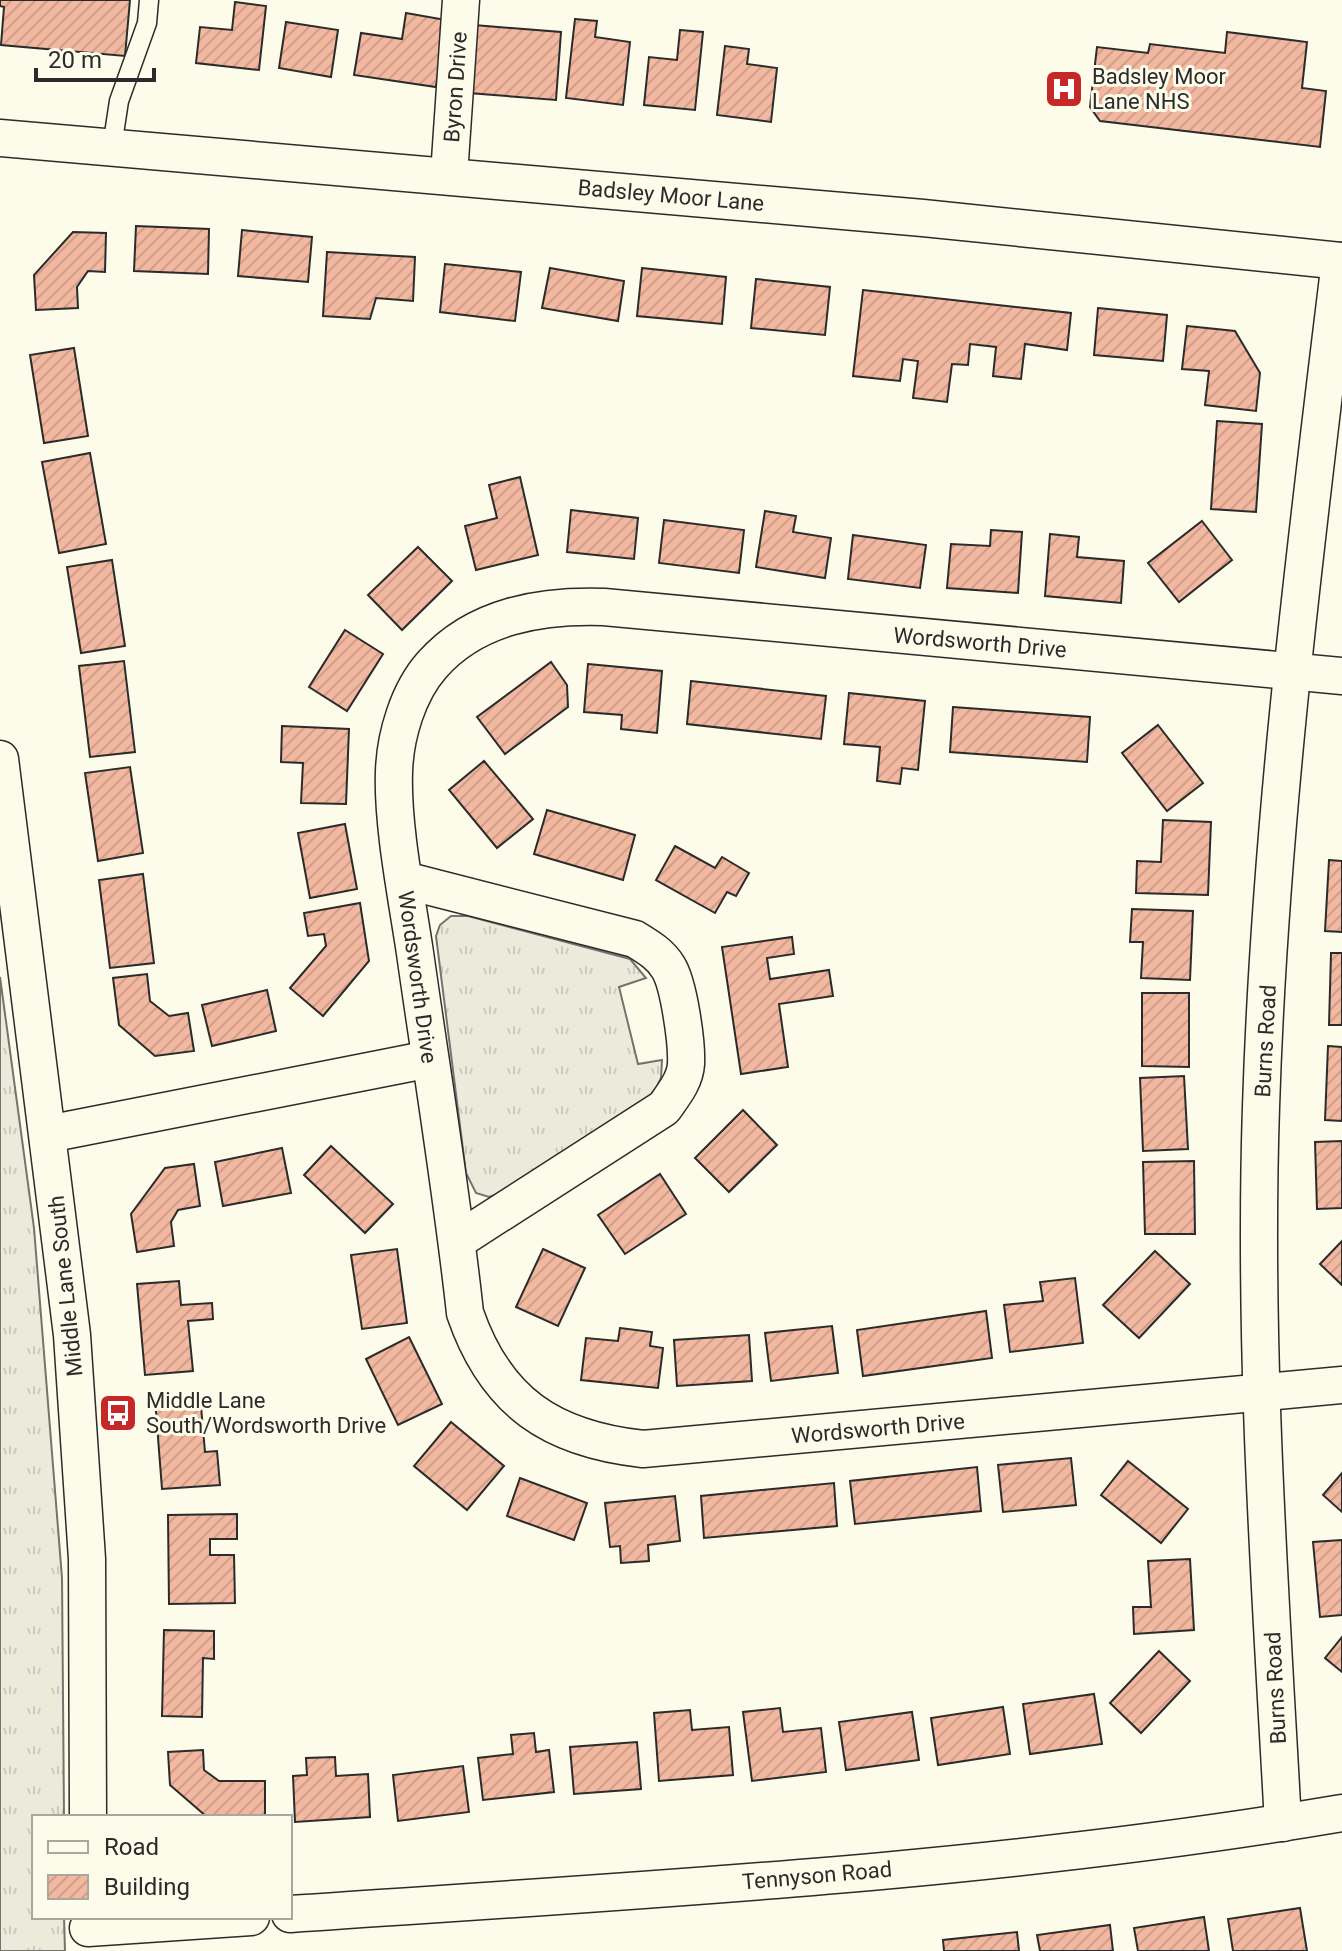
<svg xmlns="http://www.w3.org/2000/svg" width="1342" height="1951" font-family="Roboto,sans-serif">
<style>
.grass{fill:url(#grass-tufts);stroke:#74746e;stroke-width:2}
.building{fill:url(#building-hatch);stroke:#2b2b2b;stroke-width:2}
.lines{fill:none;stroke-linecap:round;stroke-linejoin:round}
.lane-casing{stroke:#2b2b2b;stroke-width:21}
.street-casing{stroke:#2b2b2b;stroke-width:39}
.lane{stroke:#fdfbea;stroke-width:18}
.street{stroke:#fdfbea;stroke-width:36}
.labels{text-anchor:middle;stroke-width:6;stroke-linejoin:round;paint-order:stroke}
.poi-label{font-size:22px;fill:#2b2b2b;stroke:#fdfbea;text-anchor:start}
.street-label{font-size:22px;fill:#2b2b2b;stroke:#fdfbea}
</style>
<defs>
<pattern id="grass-tufts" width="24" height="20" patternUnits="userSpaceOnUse" patternTransform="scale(2)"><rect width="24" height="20" fill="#ecebdb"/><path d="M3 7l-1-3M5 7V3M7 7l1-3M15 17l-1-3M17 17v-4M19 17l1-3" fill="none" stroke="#cbcabc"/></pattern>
<pattern id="building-hatch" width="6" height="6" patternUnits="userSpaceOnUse" patternTransform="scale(2)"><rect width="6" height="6" fill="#f2b8a0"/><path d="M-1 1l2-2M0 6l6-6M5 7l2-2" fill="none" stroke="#d09e8a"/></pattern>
</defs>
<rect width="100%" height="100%" fill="#fdfbea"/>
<g class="grass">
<path d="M451 916H468L630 959 646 978 619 987 638 1064 662 1060 661 1078 651 1098 509 1190 489 1197 476 1193 466 1173 436 936 440 925Z"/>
<path d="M0 977 34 1228 62 1578 64 1817H34V1917H64L65 1951H0Z"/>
</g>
<g class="building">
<path d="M0 0H130L125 56 1 45 4 7 0 6Z"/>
<path d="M235 2 266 6 259 70 196 63 200 27 232 30Z"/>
<path d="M406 13 446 20 436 87 354 75 361 33 402 39Z"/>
<path d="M575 19 597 21 595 37 630 42 623 105 566 98Z"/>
<path d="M286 22 338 30 331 77 279 68Z"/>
<path d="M474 25 561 32 556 100 469 93Z"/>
<path d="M680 30 703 32 695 110 644 105 649 57 677 60Z"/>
<path d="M1227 32 1307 42 1302 88 1326 91 1320 147 1100 121 1090 107 1097 47 1148 53 1150 44 1225 53Z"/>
<path d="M725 46 749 49 747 64 777 68 771 122 717 115Z"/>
<path d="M136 226 209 229 208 274 134 271Z"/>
<path d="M242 230 312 237 308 282 238 276Z"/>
<path d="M73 232 106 233 105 272 88 271 77 287 78 308 36 310 34 275Z"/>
<path d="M327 252 415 257 413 301 376 298 370 319 323 316Z"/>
<path d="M445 264 521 272 515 321 440 312Z"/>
<path d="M550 268 624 281 618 321 542 308Z"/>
<path d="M642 268 726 277 722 324 637 316Z"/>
<path d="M756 279 830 287 825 335 751 328Z"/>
<path d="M863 290 1071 313 1067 350 1025 344 1021 379 993 376 996 347 970 344 968 365 952 364 947 402 913 398 918 361 903 359 900 381 853 376Z"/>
<path d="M1098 308 1167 315 1163 361 1094 355Z"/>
<path d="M1187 326 1235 331 1260 373 1256 411 1205 405 1209 371 1182 369Z"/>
<path d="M74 348 88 436 44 443 30 355Z"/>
<path d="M1217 421 1262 424 1256 512 1211 509Z"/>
<path d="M90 453 106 544 59 553 42 462Z"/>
<path d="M520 477 538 555 476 570 465 526 497 518 489 485Z"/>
<path d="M571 510 638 518 634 559 567 552Z"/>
<path d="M765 511 796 516 793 532 831 538 825 578 756 567Z"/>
<path d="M664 520 744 530 739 573 659 563Z"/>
<path d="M1202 521 1232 560 1179 602 1148 563Z"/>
<path d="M991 530 1022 532 1018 593 947 588 951 544 990 546Z"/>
<path d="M1050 534 1079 537 1077 557 1124 561 1121 603 1045 596Z"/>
<path d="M853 535 926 545 920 588 848 579Z"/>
<path d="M418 547 452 581 402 630 368 595Z"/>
<path d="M112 560 125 646 81 653 67 567Z"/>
<path d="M345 630 383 654 347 711 309 687Z"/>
<path d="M124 661 135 752 90 757 79 666Z"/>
<path d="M551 662 567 685 568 707 505 754 477 717Z"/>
<path d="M588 664 662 671 657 733 621 729 622 715 584 712Z"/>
<path d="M691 681 826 696 821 739 687 724Z"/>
<path d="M849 693 925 701 918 770 902 768 900 784 877 781 880 747 844 744Z"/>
<path d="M953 707 1090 717 1087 762 950 752Z"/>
<path d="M1158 725 1203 783 1167 811 1122 753Z"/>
<path d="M282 726 349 729 346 804 301 803 303 763 281 762Z"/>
<path d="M484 761 533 819 497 848 449 790Z"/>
<path d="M130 767 143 853 98 861 85 773Z"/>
<path d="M547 810 635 835 623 880 534 854Z"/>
<path d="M1163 820 1211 822 1208 895 1136 893 1137 861 1161 862Z"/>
<path d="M345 824 357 889 310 898 298 833Z"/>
<path d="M675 846 715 868 722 857 749 873 736 896 727 892 715 913 656 880Z"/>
<path d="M1329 860 1342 861V932L1325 931Z"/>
<path d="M143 874 154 963 110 968 99 880Z"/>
<path d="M360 903 369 961 323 1016 290 988 326 946 324 934 308 936 304 913Z"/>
<path d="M1132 909 1193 911 1190 980 1141 978 1143 942H1130Z"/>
<path d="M792 937 794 954 767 958 770 979 829 970 833 996 779 1004 788 1067 741 1074 722 947Z"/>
<path d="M1331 953H1342V1025H1329Z"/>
<path d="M147 974 150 1001 169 1016 188 1013 194 1051 155 1056 119 1025 113 978Z"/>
<path d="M267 990 276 1031 212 1046 202 1005Z"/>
<path d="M1142 993H1189V1067L1142 1066Z"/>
<path d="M1328 1046 1342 1047V1121L1325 1120Z"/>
<path d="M1184 1076 1188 1149 1143 1151 1140 1078Z"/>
<path d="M743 1110 777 1145 729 1192 695 1158Z"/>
<path d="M1342 1141V1208L1317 1209 1315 1142Z"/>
<path d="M331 1146 393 1204 365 1233 304 1175Z"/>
<path d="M282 1148 291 1193 223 1206 215 1162Z"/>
<path d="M1194 1161 1195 1234H1145L1143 1162Z"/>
<path d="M194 1164 200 1206 178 1210 171 1222 174 1246 137 1252 131 1214 165 1168Z"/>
<path d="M660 1174 686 1214 625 1254 598 1215Z"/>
<path d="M1342 1241V1285L1320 1264Z"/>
<path d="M397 1249 407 1323 362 1329 351 1255Z"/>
<path d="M543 1249 585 1268 558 1326 516 1307Z"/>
<path d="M1155 1251 1190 1284 1139 1338 1103 1305Z"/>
<path d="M1075 1278 1083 1343 1010 1352 1004 1305 1043 1301 1040 1282Z"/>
<path d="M179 1281 181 1305 212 1303 213 1319 188 1321 193 1371 145 1375 137 1284Z"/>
<path d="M986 1311 992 1358 863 1376 857 1330Z"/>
<path d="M832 1326 838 1373 771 1381 765 1333Z"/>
<path d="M620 1328 652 1332 650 1346 663 1348 658 1388 581 1380 586 1338 618 1341Z"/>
<path d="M749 1335 752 1381 677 1386 674 1340Z"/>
<path d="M409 1337 442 1404 398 1425 366 1359Z"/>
<path d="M200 1395 205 1452 217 1451 220 1485 162 1489 155 1399Z"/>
<path d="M451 1422 504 1466 467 1510 414 1466Z"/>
<path d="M1071 1458 1076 1505 1003 1512 998 1465Z"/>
<path d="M1128 1461 1188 1509 1161 1543 1101 1495Z"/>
<path d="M977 1467 981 1511 855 1524 850 1481Z"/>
<path d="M1342 1473V1512L1323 1495Z"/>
<path d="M520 1478 587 1503 574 1540 507 1516Z"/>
<path d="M834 1483 837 1526 704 1538 701 1496Z"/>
<path d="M675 1496 680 1541 648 1545 649 1561 621 1563 620 1546 610 1547 605 1503Z"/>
<path d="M237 1514V1539H210V1555H234L235 1603 169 1604 168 1515Z"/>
<path d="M1342 1540V1615L1320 1617 1313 1542Z"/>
<path d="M1190 1559 1194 1630 1134 1634 1133 1607H1151L1148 1561Z"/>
<path d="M164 1630 214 1631V1659L203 1658 202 1717 162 1716Z"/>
<path d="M1342 1637V1672L1325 1658Z"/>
<path d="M1159 1651 1190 1681 1141 1733 1110 1703Z"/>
<path d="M1094 1694 1102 1744 1030 1754 1023 1704Z"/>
<path d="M1003 1707 1010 1754 938 1765 931 1718Z"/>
<path d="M780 1708 783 1732 821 1728 826 1772 752 1781 743 1712Z"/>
<path d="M690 1710 692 1730 729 1727 733 1775 659 1781 654 1713Z"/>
<path d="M912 1712 919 1760 846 1770 839 1722Z"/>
<path d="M534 1733 536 1752 549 1750 554 1792 483 1800 478 1758 513 1754 511 1735Z"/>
<path d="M637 1742 641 1789 574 1794 570 1747Z"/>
<path d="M203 1750 204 1770 219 1781H265V1817H207L170 1785 168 1752Z"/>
<path d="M335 1757 336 1776 368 1774 370 1817 295 1822 293 1776 307 1775 306 1758Z"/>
<path d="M463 1766 469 1812 398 1821 393 1775Z"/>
<path d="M1300 1908 1307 1951H1233L1228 1919Z"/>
<path d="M1204 1917 1209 1951H1138L1134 1928Z"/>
<path d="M1110 1925 1113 1951H1040L1037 1935Z"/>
<path d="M1017 1932 1019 1951H944L943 1940Z"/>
</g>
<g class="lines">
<defs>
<path id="lane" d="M112 147 119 101 147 23 149 0"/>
<g id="street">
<path d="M0 138 923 218 1342 261"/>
<path d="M449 175 461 0"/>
<path d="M1342 676 604 607C542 605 476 615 432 665 408 692 395 736 394 772 392 825 407 899 415 953 432 1073 452 1193 465 1313 496 1403 552 1439 643 1449L1342 1385"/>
<path d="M0 759 72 1335 87 1559 88 1817"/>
<path d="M404 880 635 939C648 947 660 954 668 967 679 984 687 1043 686 1064 685 1081 673 1095 664 1108L457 1241"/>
<path d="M48 1134 430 1059"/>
<path d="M1283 1823C1270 1585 1253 1347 1261 1107 1270 823 1306 542 1340 261"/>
<path d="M290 1914C641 1890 995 1872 1342 1813"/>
<path d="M88 1928 251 1917"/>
</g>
</defs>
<use href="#lane" class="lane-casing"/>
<use href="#street" class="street-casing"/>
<use href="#lane" class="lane"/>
<use href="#street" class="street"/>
</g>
<defs>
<symbol id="hospital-square" viewBox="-11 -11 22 22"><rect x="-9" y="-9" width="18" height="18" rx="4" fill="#c62828" stroke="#fdfbea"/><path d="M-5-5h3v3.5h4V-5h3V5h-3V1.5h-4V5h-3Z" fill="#fff"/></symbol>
<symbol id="bus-square" viewBox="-11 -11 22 22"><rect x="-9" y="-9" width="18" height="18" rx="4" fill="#c62828" stroke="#fdfbea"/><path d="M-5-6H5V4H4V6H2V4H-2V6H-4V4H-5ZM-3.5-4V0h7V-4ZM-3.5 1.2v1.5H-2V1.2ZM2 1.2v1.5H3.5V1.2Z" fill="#fff"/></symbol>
</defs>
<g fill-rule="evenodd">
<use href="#hospital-square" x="1042" y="67" width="44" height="44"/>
<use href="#bus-square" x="96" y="1391" width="44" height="44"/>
</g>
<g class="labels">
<g class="poi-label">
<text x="1092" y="84">Badsley Moor<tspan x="1092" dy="25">Lane NHS</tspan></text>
<text x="146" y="1408">Middle Lane<tspan x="146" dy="25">South/Wordsworth Drive</tspan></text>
</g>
<g class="street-label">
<text transform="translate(455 87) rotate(-86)" y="8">Byron Drive</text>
<text transform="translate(671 195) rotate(5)" y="8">Badsley Moor Lane</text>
<text transform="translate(980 642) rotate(5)" y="8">Wordsworth Drive</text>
<text transform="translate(418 977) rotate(82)" y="8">Wordsworth Drive</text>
<text transform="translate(1265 1041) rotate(-87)" y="8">Burns Road</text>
<text transform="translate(65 1286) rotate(-96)" y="8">Middle Lane South</text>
<text transform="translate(878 1428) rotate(-5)" y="8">Wordsworth Drive</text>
<text transform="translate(1275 1688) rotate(-93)" y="8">Burns Road</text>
<text transform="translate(817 1875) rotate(-5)" y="8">Tennyson Road</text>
</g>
</g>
<rect x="32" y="1815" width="260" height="104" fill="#fdfbea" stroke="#a9a89e" stroke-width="2"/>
<rect x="48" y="1841" width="40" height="12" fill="#fdfbea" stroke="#a9a89e" stroke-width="2"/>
<text x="104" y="1855" font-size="24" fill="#2b2b2b">Road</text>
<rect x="48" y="1875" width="40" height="24" fill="url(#building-hatch)" stroke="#a9a89e" stroke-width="2"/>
<text x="104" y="1895" font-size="24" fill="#2b2b2b">Building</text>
<path d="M36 68v12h118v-12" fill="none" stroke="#2b2b2b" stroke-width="4"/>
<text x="48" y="68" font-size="24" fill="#2b2b2b" stroke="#fdfbea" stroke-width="6" paint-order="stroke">20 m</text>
</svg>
